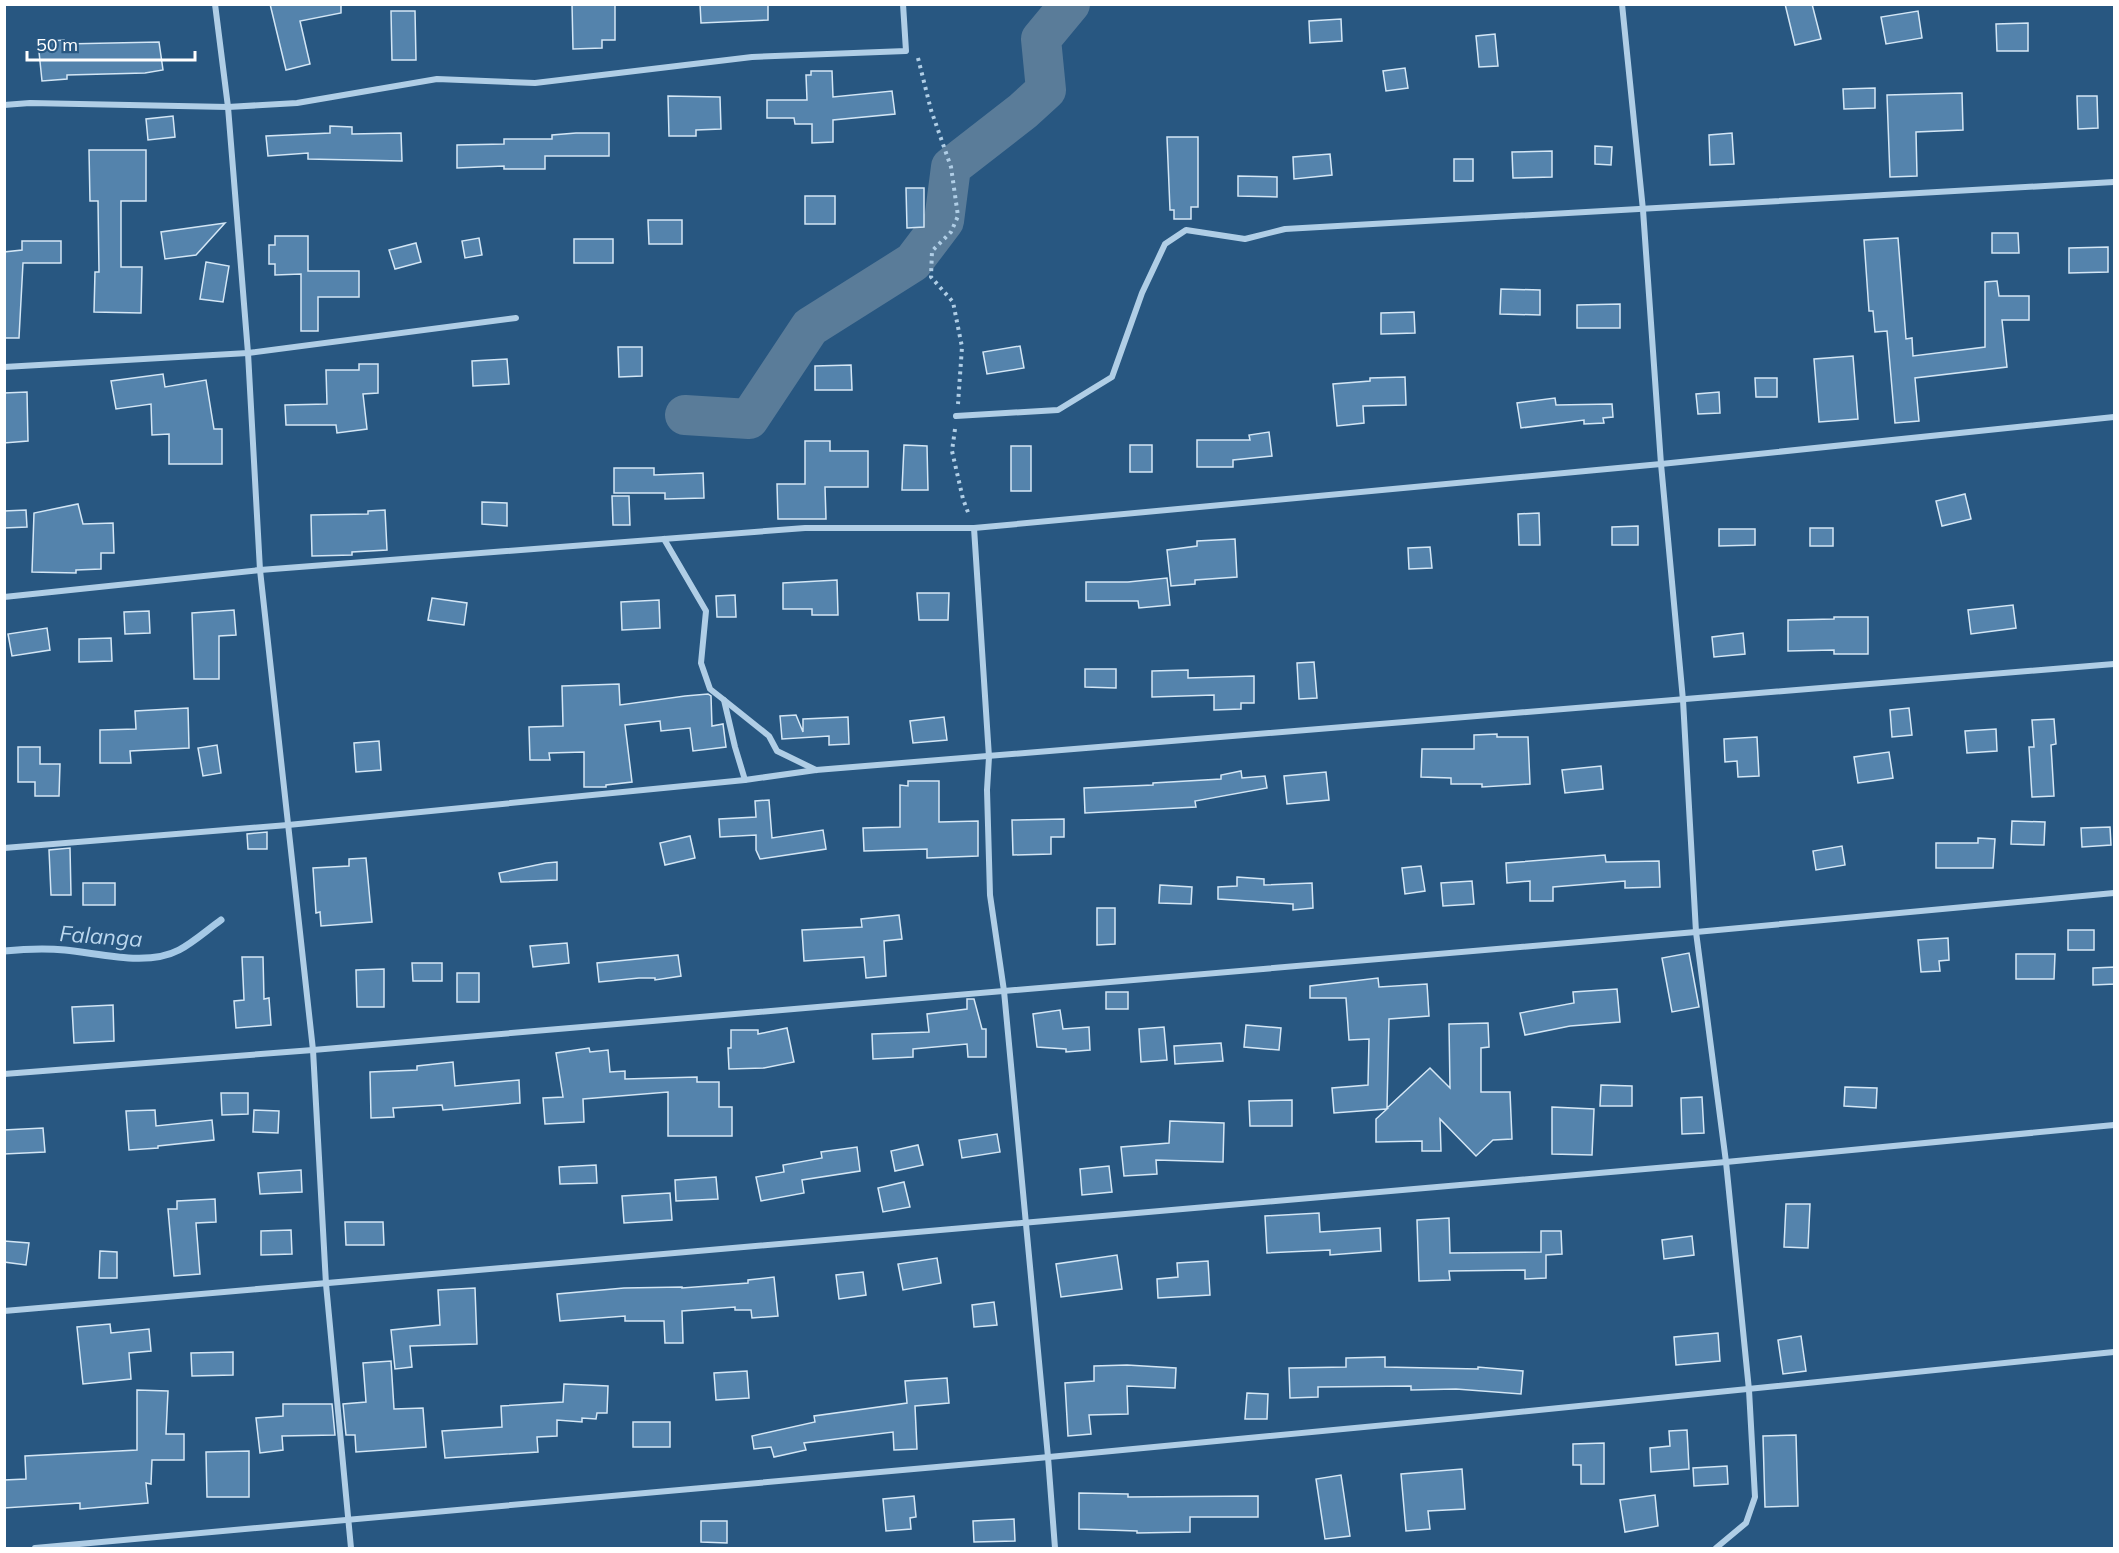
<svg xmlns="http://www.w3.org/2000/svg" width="2119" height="1553" font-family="Mulish,sans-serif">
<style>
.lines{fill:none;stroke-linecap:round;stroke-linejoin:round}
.stream{stroke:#a5c9e6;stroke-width:7}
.river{stroke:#5a7c99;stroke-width:40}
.building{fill:#5483ac;stroke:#d3e6f5;stroke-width:1.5}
.path{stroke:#b0cee6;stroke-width:4;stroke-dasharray:3 4.5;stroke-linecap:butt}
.minor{stroke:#b0cee6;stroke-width:6}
.labels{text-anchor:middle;stroke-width:6;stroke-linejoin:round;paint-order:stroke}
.water-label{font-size:22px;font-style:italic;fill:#bbd7ee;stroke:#285781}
</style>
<rect width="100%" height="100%" fill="#285781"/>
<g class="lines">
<path class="stream" d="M4 951C24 949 45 948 65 950 99 953 147 967 179 950 194 942 207 930 221 920"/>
<path class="river" d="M685 415 749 419 810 327 913 262 944 221 951 167 1023 111 1046 90 1041 39 1070 4"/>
</g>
<g class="building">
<path d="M270 4H341V13L300 21 310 64 286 70Z"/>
<path d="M572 4H615V40H602V48L573 49Z"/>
<path d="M700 4H768V20L701 23Z"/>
<path d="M1785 4H1812L1821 39 1795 45Z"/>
<path d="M391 11H415L416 60H392Z"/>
<path d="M1918 11 1922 38 1886 44 1881 17Z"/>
<path d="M1341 19 1342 41 1310 43 1309 21Z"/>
<path d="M2028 23V51H1997L1996 24Z"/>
<path d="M1495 34 1498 66 1479 67 1476 36Z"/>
<path d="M64 40V44L159 42 163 70 145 73 67 75V79L42 81 38 42Z"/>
<path d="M1405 68 1408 88 1386 91 1383 71Z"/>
<path d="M811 71H832L833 97 892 91 895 114 833 120V142L812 143V124H795L794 118H767V100H807L806 75H811Z"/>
<path d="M1875 88V108L1844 109 1843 89Z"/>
<path d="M1962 93 1963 130 1916 132 1917 176 1890 177 1887 95Z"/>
<path d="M668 96 720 97 721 129 696 130V136H669Z"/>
<path d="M2077 96H2097L2098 128 2078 129Z"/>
<path d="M173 116 175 137 148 140 146 119Z"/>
<path d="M330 126 352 127V134L401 133 402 161 308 159V153L268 156 266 136 330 133Z"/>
<path d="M576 133H609V156H545V169H504V166L457 168V145L504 144V139H552V135Z"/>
<path d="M1732 133 1734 164 1710 165 1709 135Z"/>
<path d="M1167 137H1198V207H1191V219H1174V210H1170Z"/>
<path d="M1595 146 1612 147 1611 165 1595 164Z"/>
<path d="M89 150H146V201H121V267H142L141 313 94 312 95 272H99L98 201H90Z"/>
<path d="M1552 151V177L1513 178 1512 152Z"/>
<path d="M1330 154 1332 175 1294 179 1293 157Z"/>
<rect x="1454" y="159" width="19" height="22"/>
<path d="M1238 176 1277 177V197L1238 196Z"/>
<path d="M906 188H924V227L907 228Z"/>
<rect x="805" y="196" width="30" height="28"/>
<path d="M648 220H682V244H649Z"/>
<path d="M225 223 196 255 165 259 161 232Z"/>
<path d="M1992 233H2018L2019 253H1992Z"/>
<path d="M275 236H308V271H359V297H318V331H301V274L275 275V264H269V245H275Z"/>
<path d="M479 238 482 255 465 258 462 241Z"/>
<path d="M1898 238 1906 339 1912 338 1913 356 1985 347V282L1997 281 1999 296H2029V320H2002L2007 367 1915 378 1919 421 1895 423 1887 331 1875 332 1873 311H1869L1864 240Z"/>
<rect x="574" y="239" width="39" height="24"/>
<path d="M22 241H61V263H23L19 338H4V252L22 250Z"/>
<path d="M416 243 421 262 395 269 389 250Z"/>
<path d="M2108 247V272L2069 273V248Z"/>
<path d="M206 262 229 266 223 302 200 299Z"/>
<path d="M1501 289 1540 290V315L1500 314Z"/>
<path d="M1620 304V328H1577V305Z"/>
<path d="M1414 312 1415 333 1381 334V313Z"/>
<path d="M1020 346 1024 368 987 374 983 352Z"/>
<path d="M618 347H642V376L619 377Z"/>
<path d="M1853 356 1858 419 1819 422 1814 359Z"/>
<path d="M507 359 509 384 473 386 472 361Z"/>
<path d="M359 364H378V393L363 394 367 429 337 433 336 425H286L285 405 327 404 326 370H359Z"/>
<path d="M851 365 852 390H815V366Z"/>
<path d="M163 374 165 387 206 380 214 429H222V464H169V434L152 435 151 404 116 409 111 381Z"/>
<path d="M1405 377 1406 405 1363 406 1364 423 1337 426 1333 384 1370 381V378Z"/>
<path d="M1755 378H1777V397H1756Z"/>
<path d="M27 392 28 441 4 443V393Z"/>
<path d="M1719 392 1720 413 1698 414 1696 394Z"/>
<path d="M1555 398 1556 405 1612 404 1613 417 1603 418 1604 423 1584 424V420L1521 428 1517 403Z"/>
<path d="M1269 432 1272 456 1233 460V467H1197V440H1250L1249 435Z"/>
<path d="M805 441H830V451H868V487H825L826 519H778L777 484H805Z"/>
<path d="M904 445 927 446 928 490H902Z"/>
<rect x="1130" y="445" width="22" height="27"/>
<rect x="1011" y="446" width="20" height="45"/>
<path d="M614 468H654V475L703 473 704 498 665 499V493H614Z"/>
<path d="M1965 494 1971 519 1942 526 1936 501Z"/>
<path d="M612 496H629L630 525H613Z"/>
<path d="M482 502 507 503V526L482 524Z"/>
<path d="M78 504 83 524 113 523 114 553H101V569L76 570V573L32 572 34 513Z"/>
<path d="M26 510 27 527 4 528V511Z"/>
<path d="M385 510 387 550 352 552V555L312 556 311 515 368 514V511Z"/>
<path d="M1539 513 1540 545H1519L1518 514Z"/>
<path d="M1638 526V545H1612V527Z"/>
<rect x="1810" y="528" width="23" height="18"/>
<path d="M1719 529H1755V545L1719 546Z"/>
<path d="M1235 539 1237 577 1195 580V584L1171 586 1167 550 1197 546V541Z"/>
<path d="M1430 547 1432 568 1409 569 1408 548Z"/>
<path d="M1167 578 1170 605 1139 608 1138 601H1086V582H1128Z"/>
<path d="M837 580 838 615H812V609H783V583Z"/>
<path d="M917 593H949L948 620H919Z"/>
<path d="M735 595 736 617H717L716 596Z"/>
<path d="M432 598 467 603 464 625 428 620Z"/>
<path d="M659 600 660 628 622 630 621 602Z"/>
<path d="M2013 605 2016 628 1971 634 1968 610Z"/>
<path d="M234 610 236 635 219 636V679H194L192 613Z"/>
<path d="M149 611 150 633 125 634 124 612Z"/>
<path d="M1834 617H1868V654H1834V650L1788 651V620L1834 619Z"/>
<path d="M47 628 50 650 12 656 8 634Z"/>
<path d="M1743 633 1745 654 1714 657 1712 637Z"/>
<path d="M111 638 112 661 79 662V639Z"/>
<path d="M1314 662 1317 698 1299 699 1297 663Z"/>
<path d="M1085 669H1116V688L1085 687Z"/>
<path d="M1188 670V678L1254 676V703H1241V709L1214 710V695L1152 697V671Z"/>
<path d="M619 684 620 705 685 696 708 694 711 696 712 726 723 724 726 747 693 751 690 728 661 731 660 721 625 725 632 782 606 785V787H584V752L549 753 550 760H530L529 727 563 726 562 686Z"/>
<path d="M188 708 189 748 130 751 131 763H100V730L136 729 135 711Z"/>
<path d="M1909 708 1912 735 1892 737 1890 710Z"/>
<path d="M796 715 803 732V719L848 717 849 744 829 745V736L782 739 780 716Z"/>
<path d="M944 717 947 740 913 743 910 721Z"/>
<path d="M2054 719 2056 744 2051 745 2054 796 2032 797 2029 747H2034L2032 720Z"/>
<path d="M1996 729 1997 751 1967 753 1965 731Z"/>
<path d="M1497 734V737H1528L1530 784 1482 787V784H1451V778L1421 777 1422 749H1474V735Z"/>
<path d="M1757 737 1759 776 1738 777 1737 761 1725 762 1724 739Z"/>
<path d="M379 741 381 770 356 772 354 743Z"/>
<path d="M217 745 221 773 203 776 198 748Z"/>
<path d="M18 747H40V764H60L59 796H35V782H18Z"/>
<path d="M1889 752 1893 778 1858 783 1854 757Z"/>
<path d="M1601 766 1603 789 1565 793 1562 770Z"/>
<path d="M1241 771 1242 778 1265 776 1267 788 1195 801 1196 807 1085 813 1084 788 1153 785V783L1221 779V775Z"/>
<path d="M1326 772 1329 800 1287 804 1284 776Z"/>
<path d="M908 781H939V822L978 821V856L927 858V849L864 851 863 828 900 827V785L908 786Z"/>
<path d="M769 800 772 838 823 830 826 849 760 859 756 850V835L720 837 719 819 756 817 755 801Z"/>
<path d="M1064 819V837H1051V854L1013 855 1012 820Z"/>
<path d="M2012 821 2045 822 2044 845 2011 844Z"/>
<path d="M2110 827 2111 845 2082 847 2081 828Z"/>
<path d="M267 832V849H248L247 834Z"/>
<path d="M690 836 695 858 665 865 660 843Z"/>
<path d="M1978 838 1995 839 1993 868H1936V843H1978Z"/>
<path d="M1842 846 1845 865 1816 870 1813 851Z"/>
<path d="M70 848 71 895H51L49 850Z"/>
<path d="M1605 855 1606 862 1659 861 1660 887 1625 888V881L1553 887V901H1530V881L1507 883 1506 863Z"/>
<path d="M366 858 372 922 321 926 320 912 316 913 313 868 349 866V859Z"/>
<path d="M557 862V880L501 882 499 873 546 863Z"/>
<path d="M1421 866 1425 891 1405 894 1402 868Z"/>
<path d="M1237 877 1264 879V885L1312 883 1313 908 1293 910V904L1218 899V887L1237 886Z"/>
<path d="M1472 881 1474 904 1443 906 1441 883Z"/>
<rect x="83" y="883" width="32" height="22"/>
<path d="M1160 885 1192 887 1191 904 1159 903Z"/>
<path d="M1097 908H1115V944L1097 945Z"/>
<path d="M899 915 902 939 884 941 886 976 866 978 864 957 804 961 802 930 862 927 861 919Z"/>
<rect x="2068" y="930" width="26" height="20"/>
<path d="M1948 938 1949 960 1939 961 1940 971 1921 972 1918 940Z"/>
<path d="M567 943 569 963 533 967 530 946Z"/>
<path d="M1689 953 1699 1007 1672 1012 1662 958Z"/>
<path d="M2016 954H2055L2054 979H2016Z"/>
<path d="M678 955 681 976 655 980V978H639L599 982 597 963Z"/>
<path d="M242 957H263L264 999 269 998 271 1025 236 1028 234 1001 244 1000Z"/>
<path d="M412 963H442V981H413Z"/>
<path d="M2115 967V984L2093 985V968Z"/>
<path d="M384 969V1007H357L356 970Z"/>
<rect x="457" y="973" width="22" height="29"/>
<path d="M1378 978 1379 987 1427 984 1429 1016 1389 1019 1387 1108 1430 1068 1450 1088 1449 1024 1488 1023 1489 1047 1481 1048V1092H1510L1512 1139 1493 1140 1476 1156 1440 1119 1441 1151H1422V1141L1376 1142V1119L1387 1109 1334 1113 1332 1088 1368 1085 1369 1039 1349 1040 1346 998H1310V986Z"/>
<path d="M1617 989 1620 1022 1570 1026 1525 1035 1520 1013 1574 1003 1573 992Z"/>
<rect x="1106" y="992" width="22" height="17"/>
<path d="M967 999H974L982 1029H986V1057H968L967 1044 913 1049V1057L873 1059 872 1034 929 1032 927 1014 967 1009Z"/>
<path d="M113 1005 114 1041 74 1043 72 1007Z"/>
<path d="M1060 1010 1063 1029 1089 1027 1090 1050 1066 1052V1049L1037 1047 1033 1014Z"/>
<path d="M1246 1025 1281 1028 1279 1050 1244 1047Z"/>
<path d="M1164 1027 1167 1060 1141 1062 1139 1029Z"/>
<path d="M787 1028 794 1062 764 1068 729 1069 728 1048H731V1030H758V1034Z"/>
<path d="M1221 1043 1223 1061 1175 1064 1174 1046Z"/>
<path d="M589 1048 590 1052 608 1050 610 1072 625 1071V1079L697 1077V1082H719V1107H732V1136H668V1092L583 1099 584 1122 545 1124 543 1098 563 1097 556 1053Z"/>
<path d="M453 1062 455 1086 519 1080 520 1103 443 1110 442 1105 393 1108 394 1117 371 1118 370 1072 417 1070V1066Z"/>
<path d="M1601 1085 1632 1086V1106H1600Z"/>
<path d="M1845 1087 1877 1088 1876 1108 1844 1106Z"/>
<path d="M221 1093H248V1114L222 1115Z"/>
<path d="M1702 1097 1704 1133 1682 1134 1681 1098Z"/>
<path d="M1292 1100V1126H1250L1249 1101Z"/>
<path d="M1552 1107 1594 1109 1592 1155 1552 1154Z"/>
<path d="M155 1110 156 1126 212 1120 214 1140 158 1146V1148L129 1150 126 1111Z"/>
<path d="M254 1110 279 1111 278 1133 253 1132Z"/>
<path d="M1170 1121 1224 1123 1223 1162 1156 1160 1157 1174 1124 1176 1121 1147 1169 1143Z"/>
<path d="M43 1128 45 1152 4 1154V1130Z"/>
<path d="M997 1134 1000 1152 962 1158 959 1140Z"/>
<path d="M918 1145 923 1165 895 1171 891 1151Z"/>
<path d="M857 1147 860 1171 802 1180 804 1193 761 1201 756 1177 784 1172 783 1165 822 1158 821 1152Z"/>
<path d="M596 1165 597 1183 560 1184 559 1167Z"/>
<path d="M1109 1166 1112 1192 1082 1195 1080 1169Z"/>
<path d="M301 1170 302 1192 260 1194 258 1173Z"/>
<path d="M716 1177 718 1199 676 1201 675 1180Z"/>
<path d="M904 1182 910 1207 883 1212 878 1188Z"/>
<path d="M670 1193 672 1220 624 1223 622 1196Z"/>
<path d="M215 1199 216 1222 196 1223 200 1274 174 1276 168 1209H177V1201Z"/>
<path d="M1786 1204H1810L1808 1248 1784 1247Z"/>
<path d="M1319 1213 1320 1232 1380 1228 1381 1251 1330 1255V1250L1267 1253 1265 1216Z"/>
<path d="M1449 1218 1450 1253 1541 1252V1231H1561L1562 1254 1546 1255V1278L1525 1279V1270L1449 1271 1450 1280 1419 1281 1417 1220Z"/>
<path d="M345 1222H383L384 1245H346Z"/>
<path d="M291 1230 292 1254 261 1255V1231Z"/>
<path d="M1692 1236 1694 1255 1664 1259 1662 1240Z"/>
<path d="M4 1241 29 1243 26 1265 4 1262Z"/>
<path d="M100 1251 117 1252V1278H99Z"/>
<path d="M1117 1255 1122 1289 1061 1297 1056 1264Z"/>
<path d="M937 1258 941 1283 903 1290 898 1264Z"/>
<path d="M1208 1261 1210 1295 1158 1298 1157 1279 1178 1277 1177 1263Z"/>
<path d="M863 1272 866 1295 839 1299 836 1275Z"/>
<path d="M774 1277 778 1316 752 1318 751 1310H735V1307L682 1311 683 1343H665L664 1321H625V1316L560 1321 557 1294 624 1288 682 1287V1288L748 1283V1280Z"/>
<path d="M475 1288 477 1344 410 1346 412 1367 395 1369 391 1330 440 1325 438 1290Z"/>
<path d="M994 1302 997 1325 974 1327 972 1305Z"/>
<path d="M110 1324 111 1333 149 1329 151 1351 129 1353 131 1379 83 1384 77 1327Z"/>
<path d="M1718 1333 1720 1361 1676 1365 1674 1337Z"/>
<path d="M1801 1336 1806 1371 1783 1374 1778 1340Z"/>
<path d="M233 1352V1375L192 1376 191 1353Z"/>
<path d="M1385 1357V1367L1478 1369V1367L1523 1371 1521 1394 1456 1389 1411 1390V1386L1318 1387V1397L1290 1398 1289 1368 1346 1367V1358Z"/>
<path d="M391 1361 394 1409 423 1408 426 1447 356 1452 355 1435H346L343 1404 366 1402 363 1363Z"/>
<path d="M1127 1365 1176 1368 1175 1388 1127 1386 1128 1414 1089 1415 1091 1434 1068 1436 1065 1383 1094 1381V1366Z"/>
<path d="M747 1371 749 1398 716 1400 714 1373Z"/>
<path d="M947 1378 949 1403 915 1406 917 1449 894 1450 893 1432 804 1443 806 1450 774 1457 771 1447 754 1449 752 1436 815 1422 814 1416 907 1403 905 1381Z"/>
<path d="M564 1384 608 1386 607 1413H597L596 1419 582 1418V1422L557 1420V1436L537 1437 538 1452 445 1458 442 1431 502 1427 501 1406 563 1402Z"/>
<path d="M137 1390 168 1391 166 1434H184V1460H152L151 1484 146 1483 148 1503 80 1509V1503L4 1508V1480L26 1479 25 1456 137 1450Z"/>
<path d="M1247 1393 1268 1394 1267 1419H1245Z"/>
<path d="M283 1404H332L335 1435 282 1436 283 1450 260 1453 256 1418 283 1416Z"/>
<rect x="633" y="1422" width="37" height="25"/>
<path d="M1687 1430 1689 1469 1651 1472 1650 1448 1670 1446 1669 1431Z"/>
<path d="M1796 1435 1798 1506 1765 1507 1763 1436Z"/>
<path d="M1604 1443V1484H1581V1465H1573V1444Z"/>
<path d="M249 1451V1497H207L206 1452Z"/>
<path d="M1727 1466 1728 1484 1694 1486 1693 1468Z"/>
<path d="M1462 1469 1465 1509 1428 1511 1430 1529 1406 1531 1401 1474Z"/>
<path d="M1341 1475 1350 1536 1325 1539 1316 1479Z"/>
<path d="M1079 1493 1128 1494V1497L1258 1496V1517H1190V1532L1137 1533V1531L1079 1529Z"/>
<path d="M1655 1495 1658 1526 1625 1532 1620 1500Z"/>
<path d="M914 1496 916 1517 910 1518 911 1529 886 1531 883 1499Z"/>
<path d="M1014 1519 1015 1541 974 1542 973 1521Z"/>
<path d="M701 1521H727V1543L701 1542Z"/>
</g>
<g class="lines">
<g class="path">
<path d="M918 58 931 110 951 167 958 216 951 232 932 251 931 277 953 302 962 347 958 404"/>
<path d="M955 429 952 451 963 499 969 515"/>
</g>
<g class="minor">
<path d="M215 4 228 107 248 353 260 570 313 1050 326 1284 351 1548"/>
<path d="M1622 4 1643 210 1661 464 1683 700 1696 932 1726 1162 1749 1390 1755 1497 1746 1523 1716 1548"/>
<path d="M4 105 30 103 228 107 297 103 437 79 535 83 752 57 906 51 903 4"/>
<path d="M4 367 248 353 516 318"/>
<path d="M956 416 1058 410 1112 377 1142 293 1165 244 1186 230 1245 239 1285 229 2114 182"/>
<path d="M974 528 989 757 987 790 990 895 1004 991 1048 1457 1055 1548"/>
<path d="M664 539 706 611 701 663 710 689 724 700 735 747 745 780"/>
<path d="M4 597 260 570 805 528H974L1661 464 2114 417"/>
<path d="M724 700 769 736 777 751 816 770"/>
<path d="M4 848 288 825 745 780 816 770 2114 664"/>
<path d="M4 1074 313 1050 1696 932 2114 893"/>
<path d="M4 1311 1726 1162 2114 1125"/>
<path d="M35 1548C373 1516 711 1488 1049 1457 1404 1424 1760 1389 2114 1352"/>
</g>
</g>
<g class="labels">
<g class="water-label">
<text transform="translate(101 936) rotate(4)" y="8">Falanga</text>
</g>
</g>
<rect width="2119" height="1553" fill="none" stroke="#ffffff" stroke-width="12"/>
<path d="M27 51v9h168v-9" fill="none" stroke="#ffffff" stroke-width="3"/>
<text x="36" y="51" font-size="18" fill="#ffffff" stroke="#285781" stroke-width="4.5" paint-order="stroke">50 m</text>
</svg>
